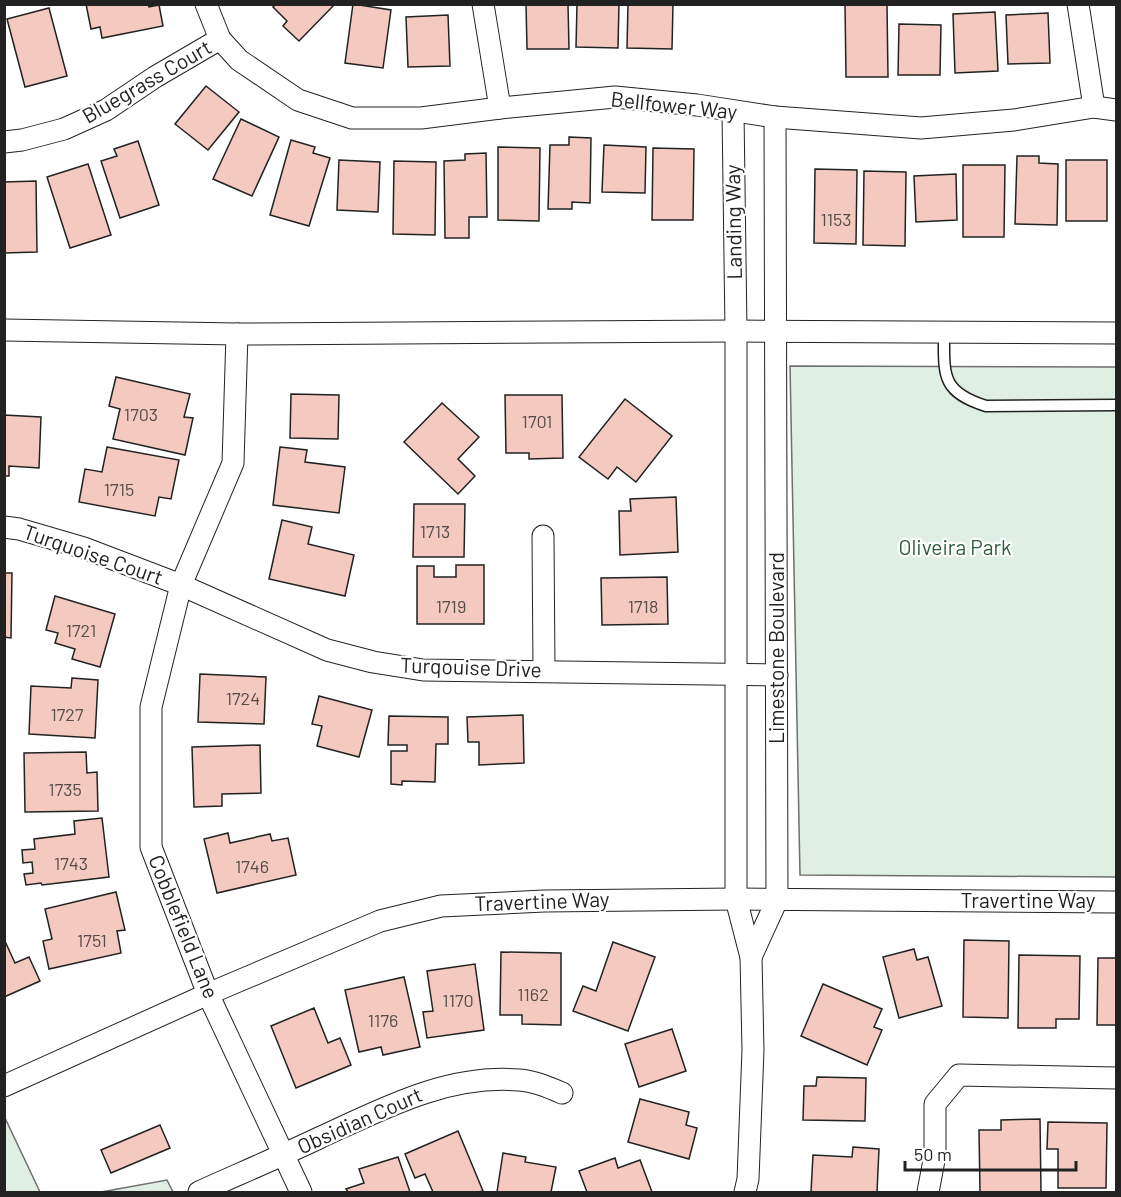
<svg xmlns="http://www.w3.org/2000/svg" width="1121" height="1197" font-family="Barlow,sans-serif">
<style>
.green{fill:#e0efe3;stroke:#6f6f6f;stroke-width:1.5}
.building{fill:#f3c9c0;stroke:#222;stroke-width:1.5}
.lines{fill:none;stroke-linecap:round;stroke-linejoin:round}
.service-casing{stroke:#222;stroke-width:13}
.minor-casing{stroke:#222;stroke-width:23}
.service{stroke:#fff;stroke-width:10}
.minor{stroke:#fff;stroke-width:21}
.labels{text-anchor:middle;stroke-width:4.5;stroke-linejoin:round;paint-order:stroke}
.number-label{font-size:18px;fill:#564c4a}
.street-label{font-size:21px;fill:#222;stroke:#fff}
.park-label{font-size:21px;fill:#2f5e38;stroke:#fff}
</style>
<rect width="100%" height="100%" fill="#fff"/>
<g class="green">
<path d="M790 366 1116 367V877L800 875Z"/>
<path d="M4 1118H5L40 1192H5Z"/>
<path d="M167 1180 173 1192H101Z"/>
</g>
<g class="building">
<path d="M86 4H148L149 7 159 5 163 26 102 38 100 27 91 29Z"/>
<path d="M276 4H335L299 41 283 26 287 21 273 7Z"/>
<path d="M353 4 391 10 383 68 345 63Z"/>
<path d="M526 4H568L569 49H527Z"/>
<path d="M577 4H619L618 48 576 47Z"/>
<path d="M628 4H673L672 49 627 48Z"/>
<path d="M845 4H887L888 77H846Z"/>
<path d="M49 8 67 76 25 87 7 19Z"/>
<path d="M995 12 998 71 955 73 953 14Z"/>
<path d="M1048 13 1050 63 1008 64 1006 15Z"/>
<path d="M448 15 450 66 408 67 406 17Z"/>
<path d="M899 24 941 25 940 75H898Z"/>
<path d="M206 86 239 112 208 150 175 124Z"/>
<path d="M241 119 279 137 252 196 213 179Z"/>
<path d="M569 137 591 138 590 203 572 202V209H548L550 145H569Z"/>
<path d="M291 140 315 147 313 153 330 158 309 226 270 215Z"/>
<path d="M138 141 159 205 120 218 101 161 117 156 114 149Z"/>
<path d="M604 145 646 147 645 193 602 192Z"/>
<path d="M498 147 540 148 539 221 498 220Z"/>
<path d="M653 148 694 149 693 220H652Z"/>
<path d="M486 153 487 217H469V238H445L444 161 465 160V154Z"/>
<path d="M1017 156H1039V163L1058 164 1057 225 1015 224Z"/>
<path d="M339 160 380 162 378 212 337 210Z"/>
<rect x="1066" y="160" width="41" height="61"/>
<path d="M394 161 436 162 435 235 393 234Z"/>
<path d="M88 164 111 235 70 248 47 177Z"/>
<path d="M963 165H1005L1004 237H963Z"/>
<path d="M815 169 857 170 856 244 814 243Z"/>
<path d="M864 171 906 172 905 246 863 245Z"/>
<path d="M956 174 957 220 916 222 914 176Z"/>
<path d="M36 181 37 252 4 253V182Z"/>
<path d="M116 377 190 394 184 417 193 418 185 455 113 439 120 409 109 406Z"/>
<path d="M291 394 339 395 338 439 290 438Z"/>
<path d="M505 395H562L563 458 529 459V453H506Z"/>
<path d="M625 399 672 436 636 482 617 467 608 479 579 457Z"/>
<path d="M442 403 479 437 458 459 475 476 458 494 404 442Z"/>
<path d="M4 415 41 417 39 468 9 466V476H4Z"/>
<path d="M107 447 179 460 171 499 159 497 155 516 79 502 85 469 102 472Z"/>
<path d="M280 447 307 450 305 462 345 467 339 513 273 505Z"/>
<path d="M676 497 678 552 620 555 619 511H631L630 499Z"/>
<path d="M414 504H465L464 557H413Z"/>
<path d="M282 520 312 527 308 544 354 555 345 596 269 579Z"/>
<path d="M456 565H484V624H417V566H434V577H456Z"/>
<path d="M4 573H12L11 638 4 637Z"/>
<path d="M667 577 668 624 602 625 601 578Z"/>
<path d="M55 596 115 614 100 667 72 659 75 649 55 643 58 633 46 630Z"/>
<path d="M200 674 266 677 264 724 198 722Z"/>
<path d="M72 678 98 680 95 738 29 734 31 686 71 688Z"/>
<path d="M319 696 372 710 359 757 317 746 322 726 312 724Z"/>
<path d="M523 715 524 763 479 765V742H468L467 717Z"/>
<path d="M389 716 448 717V744H436L435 782 402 781V785L391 784V751H407V745H388Z"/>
<path d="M260 745 261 793 222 794V806L194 807 192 747Z"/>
<path d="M86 752 87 773 97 772 98 811 25 812 24 753Z"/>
<path d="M102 818 109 877 42 885 41 883 26 885 24 874 33 873 32 862 23 863 22 850 35 849 34 839 75 834 74 821Z"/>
<path d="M228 833 230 843 270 834 272 841 288 838 296 875 217 893 204 839Z"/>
<path d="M116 892 125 930 117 931 121 953 49 969 43 941 52 939 45 909Z"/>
<path d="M4 939 15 963 29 957 40 981 4 997Z"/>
<path d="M964 940 1009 941 1008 1018 963 1017Z"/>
<path d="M613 942 655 957 628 1031 573 1011 583 986 596 991Z"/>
<path d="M914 949 917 960 928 957 942 1006 899 1018 883 957Z"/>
<path d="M501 952 561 953V1025L522 1024V1015H500Z"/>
<path d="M1019 955 1080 956 1079 1019H1056V1028H1018Z"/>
<path d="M1098 958H1116V1025H1097Z"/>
<path d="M475 964 484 1030 427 1038 423 1012 433 1011 427 971Z"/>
<path d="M404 977 420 1047 383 1055 381 1047 359 1052 345 990Z"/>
<path d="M823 984 882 1009 874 1027 882 1030 867 1065 801 1036Z"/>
<path d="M314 1008 328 1043 340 1038 351 1065 296 1088 271 1026Z"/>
<path d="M672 1029 686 1071 639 1087 625 1044Z"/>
<path d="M817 1077 866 1078 865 1121 803 1120 804 1086H816Z"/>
<path d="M640 1099 689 1112 686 1125 697 1128 689 1159 628 1142Z"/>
<path d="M1040 1119 1041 1192H980L979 1130H1001V1120Z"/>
<path d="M1048 1122 1107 1123 1106 1188H1058V1149H1047Z"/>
<path d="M160 1125 170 1148 111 1173 101 1150Z"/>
<path d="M458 1131 483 1191 479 1192H433L425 1174 415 1178 405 1154Z"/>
<path d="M853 1147 879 1149 877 1192H811L813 1155 852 1157Z"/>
<path d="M503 1153 526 1157 525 1162 556 1167 551 1192H497Z"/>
<path d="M398 1157 410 1192H348L346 1189 364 1183 359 1169Z"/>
<path d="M615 1158 618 1168 640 1160 652 1192H587L579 1171Z"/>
</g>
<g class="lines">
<defs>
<path id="service" d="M944 333C944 375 941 392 986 406L1116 405"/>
<g id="minor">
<path d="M206 4 220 39 239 60 298 100 352 118H421L500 108 615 97 697 105 775 117 921 128 1014 120 1094 107 1116 110"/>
<path d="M483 4 500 108"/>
<path d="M1078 4 1094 107"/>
<path d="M733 112 736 331V899L751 957 753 1050 748 1179 745 1192"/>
<path d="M4 142 22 140 64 129 106 110 155 77 220 39"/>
<path d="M4 330 237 334 736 331 1116 333"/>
<path d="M237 334 233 463 181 585 151 707V847L208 994 301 1192"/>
<path d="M4 527 19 529 84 548 181 585 327 650 373 662 423 670 777 675"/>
<path d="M543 536 544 671"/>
<path d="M751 957 777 900 775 117"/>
<path d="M4 1086 208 994 380 921 441 906 544 901 736 899 1116 902"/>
<path d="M199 1192C239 1174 279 1157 319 1138 382 1109 447 1074 519 1080 534 1081 548 1087 562 1093"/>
<path d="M928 1192 935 1155V1104L959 1075 1116 1078"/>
</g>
</defs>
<use href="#service" class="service-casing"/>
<use href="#minor" class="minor-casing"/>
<use href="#service" class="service"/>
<use href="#minor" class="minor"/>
</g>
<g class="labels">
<g class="number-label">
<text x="836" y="226">1153</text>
<text x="141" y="421">1703</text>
<text x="537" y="428">1701</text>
<text x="119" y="496">1715</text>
<text x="435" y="538">1713</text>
<text x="451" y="613">1719</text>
<text x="643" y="613">1718</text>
<text x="81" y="637">1721</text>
<text x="243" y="705">1724</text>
<text x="67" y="721">1727</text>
<text x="65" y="796">1735</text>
<text x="71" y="870">1743</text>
<text x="252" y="873">1746</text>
<text x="92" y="947">1751</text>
<text x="533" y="1001">1162</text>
<text x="458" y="1007">1170</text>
<text x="383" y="1027">1176</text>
</g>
<g class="street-label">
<text transform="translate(147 82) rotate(-30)" y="7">Bluegrass Court</text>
<text transform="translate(674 106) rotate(6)" y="7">Bellfower Way</text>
<text transform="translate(734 222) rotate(-91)" y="7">Landing Way</text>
<text transform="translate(93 555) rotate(19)" y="7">Turquoise Court</text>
<text transform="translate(777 648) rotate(-90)" y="7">Limestone Boulevard</text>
<text transform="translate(471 668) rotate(2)" y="7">Turqouise Drive</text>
<text x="1028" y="908">Travertine Way</text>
<text transform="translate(542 902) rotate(-2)" y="7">Travertine Way</text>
<text transform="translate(183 927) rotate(68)" y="7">Cobblefield Lane</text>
<text transform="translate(360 1121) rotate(-24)" y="7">Obsidian Court</text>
</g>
<g class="park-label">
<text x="955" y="555">Oliveira Park</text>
</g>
</g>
<rect width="1121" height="1197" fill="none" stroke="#222222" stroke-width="12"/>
<path d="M905 1161v9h171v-9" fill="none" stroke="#222222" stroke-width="3"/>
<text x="914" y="1161" font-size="18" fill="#222222" stroke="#ffffff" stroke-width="4.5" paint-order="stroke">50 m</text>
</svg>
